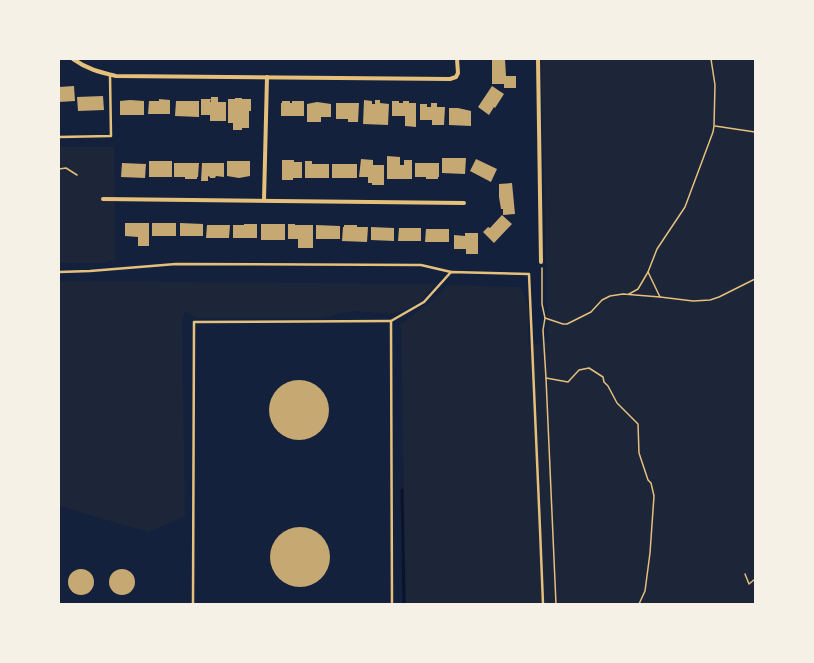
<svg xmlns="http://www.w3.org/2000/svg" width="814" height="663" font-family="'Golos Text',sans-serif">
<style>
.green{fill:#1d2539}
.lines{fill:none;stroke-linecap:round;stroke-linejoin:round}
.stream{stroke:#0b132b;stroke-width:3}
.building{fill:#c6a872}
.path{stroke:#e5c07b;stroke-width:1.5}
.service{stroke:#e5c07b;stroke-width:2.5}
.minor{stroke:#e5c07b;stroke-width:4}
</style>
<rect width="100%" height="100%" fill="#14213d"/>
<g class="green">
<path d="M541 59H755V604H406L401 324 429 303 448 285 521 287 528 305V346L548 342Z"/>
<path d="M59 147H114L115 261H107V263H59Z"/>
<path d="M59 281 435 284 421 301 395 314 353 311 321 318H196L185 311 182 321 185 516 148 532 59 506Z"/>
</g>
<g class="lines">
<path class="stream" d="M402 490 404 604"/>
</g>
<g class="building">
<path d="M505 59 506 76H516V88H504V84H492V60Z"/>
<path d="M74 86 75 101 59 102V87Z"/>
<path d="M492 86 504 94 495 108 494 107 489 115 478 107Z"/>
<path d="M103 96 104 110 78 111 77 97Z"/>
<path d="M211 97H218V102H226V121H210V115H201V99H211L210 102H211Z"/>
<path d="M235 98H242V99H251V111H249V128H242V130H233V123H228V99H235Z"/>
<path d="M159 99 170 100V114H148L149 101H159Z"/>
<path d="M130 100 144 101V115H120V101Z"/>
<path d="M364 100 372 101V104H375V100H380V103L389 104 388 125 363 124Z"/>
<path d="M176 101H199V117L175 116Z"/>
<path d="M282 101H290V103H292V101H304V116H281V103H282Z"/>
<path d="M392 101H399V103H403V101H409V103H416V127L405 126V116H392Z"/>
<path d="M317 102 331 104V117H321V122H307V104Z"/>
<path d="M336 103H359L358 122H348V119H336Z"/>
<path d="M431 103H437V107H445L444 125H432V120H420V104H427V107H431Z"/>
<path d="M449 108H458L471 111V126L449 125Z"/>
<path d="M387 156 400 157V165H404V160H412V179H387Z"/>
<path d="M442 158H466L465 174 442 173Z"/>
<path d="M361 159 373 160V165H384V185H372V183H368V177H359Z"/>
<path d="M476 159 497 169 491 182 470 171Z"/>
<path d="M282 160H294V162H302V178H293V180H282Z"/>
<rect x="149" y="161" width="23" height="16"/>
<path d="M227 161H250V176L239 178 227 176Z"/>
<path d="M305 161H312V164H329V178H305Z"/>
<path d="M122 163 146 164 145 178 121 177Z"/>
<path d="M174 163H199L198 177H197V179H185V177H174Z"/>
<path d="M202 163H224V177L216 176 215 178H210V177L208 176V181H201Z"/>
<path d="M415 163H439V177H438V179H426V177H415Z"/>
<rect x="332" y="164" width="25" height="14"/>
<path d="M512 183 515 214 503 215V209H501L499 197V184Z"/>
<path d="M502 215 512 224 494 243 483 232 488 227 490 228Z"/>
<path d="M125 223H149V246H138V237L125 236Z"/>
<rect x="152" y="223" width="24" height="13"/>
<path d="M180 223 203 224V236H180Z"/>
<path d="M244 224H257V238H233V225H244Z"/>
<rect x="261" y="224" width="24" height="16"/>
<path d="M288 224H295V225H313V248H298V239H288Z"/>
<path d="M207 225H230L229 238H206Z"/>
<path d="M316 225 340 226V239H316Z"/>
<path d="M344 225H357V227H368L367 242 342 241 343 227H344Z"/>
<path d="M371 227 394 228V241L371 240Z"/>
<path d="M399 228H421V241H398Z"/>
<path d="M426 229H449V242H425Z"/>
<path d="M465 233H478V254H466V249H454V235L465 236Z"/>
<circle cx="299" cy="410" r="30"/>
<circle cx="300" cy="557" r="30"/>
<circle cx="81" cy="582" r="13"/>
<circle cx="122" cy="582" r="13"/>
</g>
<g class="lines">
<g class="path">
<path d="M715 126 755 132"/>
<path d="M59 169 66 168 77 175"/>
<path d="M542 268V304L545 318 543 330 546 378 568 382 579 370 589 368 603 377 604 382 608 386 617 403 638 424 639 453 648 480 651 483 654 496 650 553 645 591 639 604"/>
<path d="M629 294 638 289 648 272"/>
<path d="M660 297 648 272 657 249 685 207 713 132 714 126 715 85 711 59"/>
<path d="M545 318 563 324H567L591 312 602 300 610 296 623 294 660 297 693 301 710 300 719 297 755 279"/>
<path d="M546 378 556 604"/>
<path d="M745 574 749 584 755 579"/>
</g>
<g class="service">
<path d="M59 137 111 136 110 75"/>
<path d="M59 272 90 271 176 264 421 265 451 272"/>
<path d="M193 604 194 322 391 321"/>
<path d="M392 604 391 321 424 302 451 272 529 274 540 529 543 604"/>
</g>
<g class="minor">
<path d="M73 59C87 69 99 72 116 76L450 79 456 77 458 73 457 59"/>
<path d="M538 59 541 262"/>
<path d="M103 199 464 203"/>
<path d="M264 200 267 77"/>
</g>
</g>
<rect width="814" height="663" fill="none" stroke="#f6f1e7" stroke-width="120"/>
</svg>
